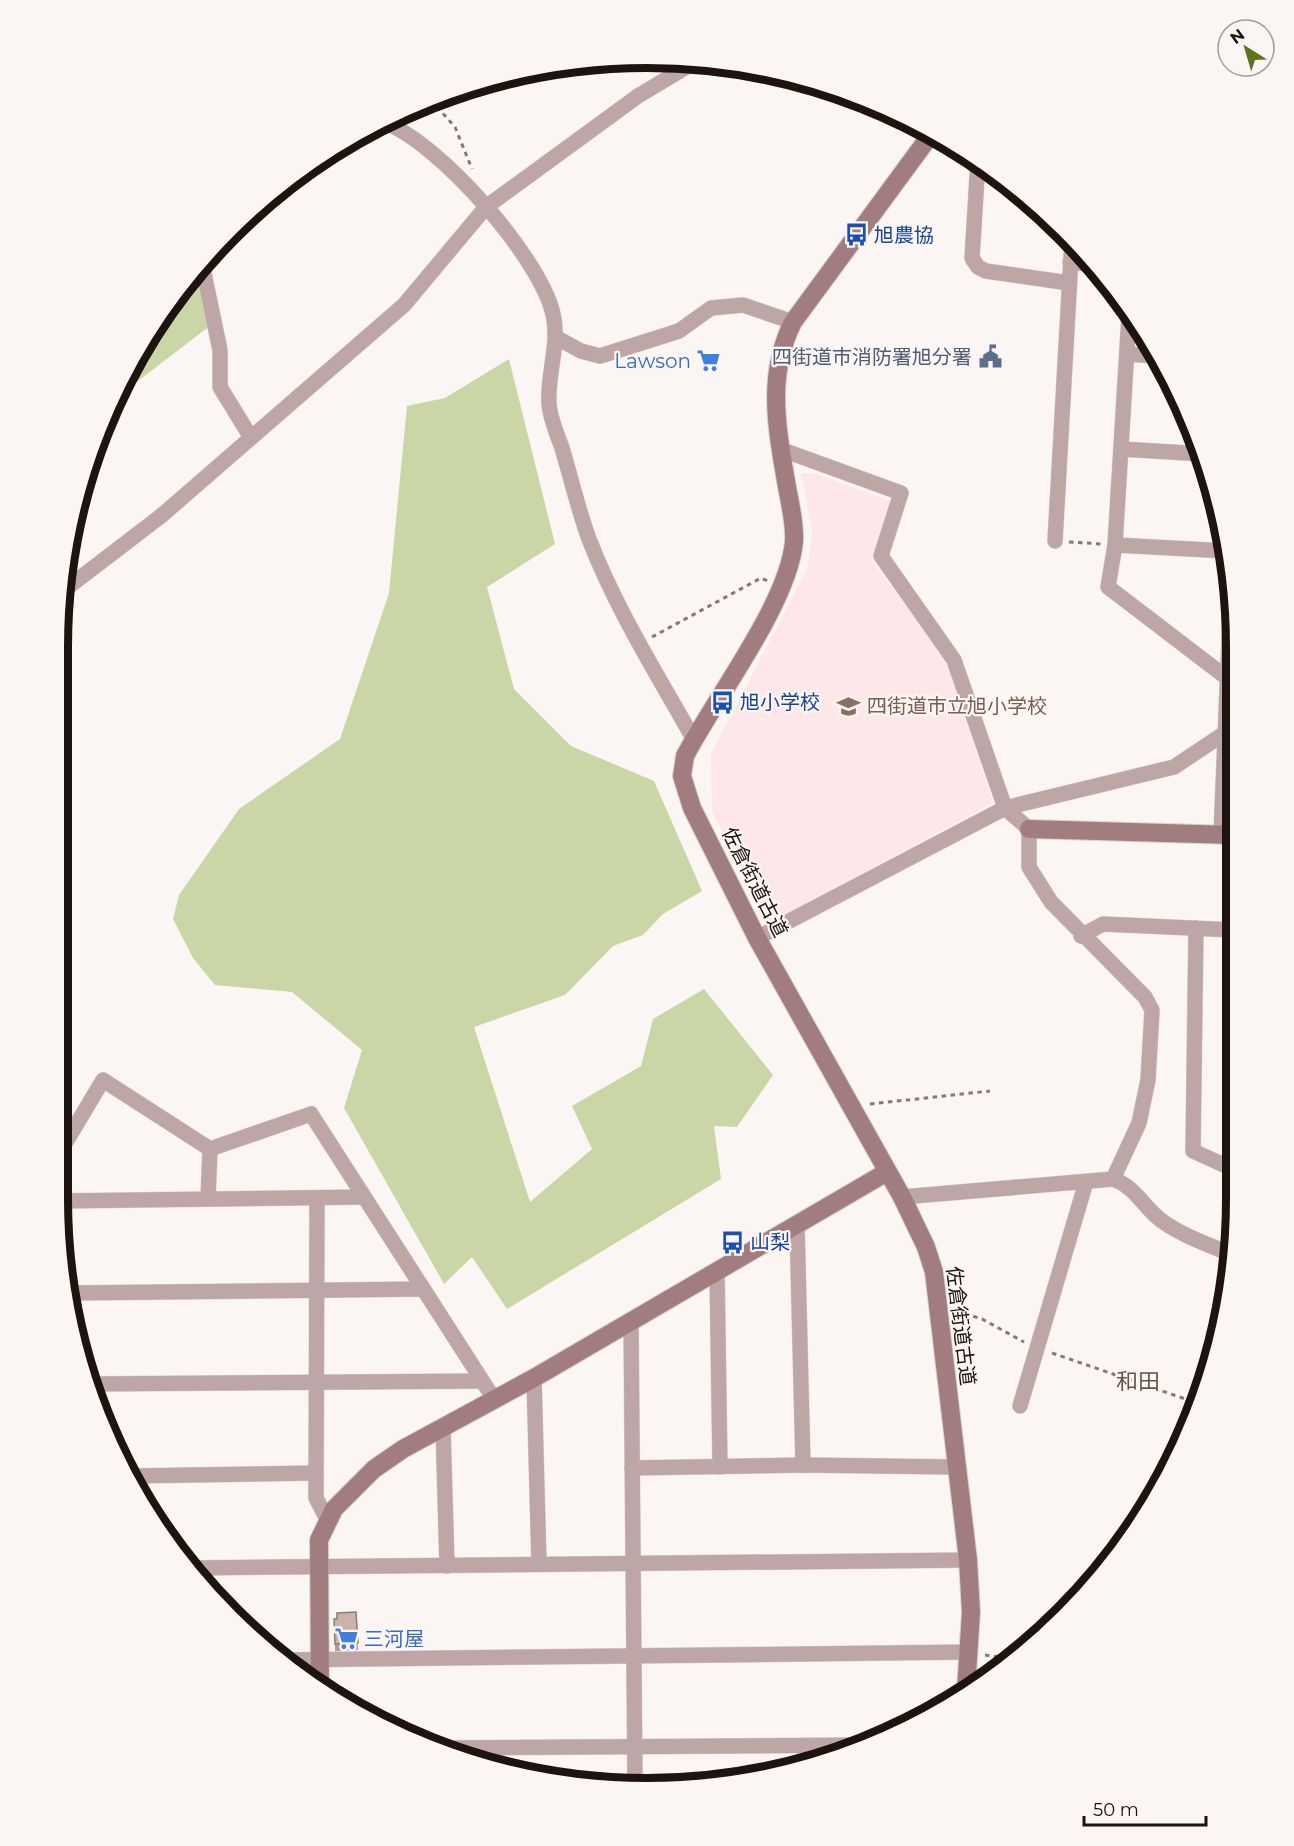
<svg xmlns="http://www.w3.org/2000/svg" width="1294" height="1846" font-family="Montserrat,'Noto Sans JP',sans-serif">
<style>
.education{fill:#fde7e8}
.green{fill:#cbd6a6}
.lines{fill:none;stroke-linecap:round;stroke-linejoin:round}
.street-casing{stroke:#d7d2cf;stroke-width:16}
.secondary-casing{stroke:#d7d2cf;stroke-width:20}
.path{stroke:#817a76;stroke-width:3;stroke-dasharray:4.5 4.5;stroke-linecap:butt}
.street{stroke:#bea5a6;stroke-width:15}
.secondary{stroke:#a27d80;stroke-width:18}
.wall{fill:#af9a90}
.building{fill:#ccb3a7;stroke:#8f7d75;stroke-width:1.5}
.labels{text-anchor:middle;stroke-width:4.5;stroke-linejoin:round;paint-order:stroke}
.transit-label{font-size:20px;fill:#164399;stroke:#fbf6f3;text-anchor:start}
.service-label{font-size:20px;fill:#4e5e75;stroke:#fbf6f3;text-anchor:end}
.shop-label{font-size:20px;fill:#366cbe;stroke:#fbf6f3;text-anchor:end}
.education-label{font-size:20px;fill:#785e54;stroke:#fbf6f3;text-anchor:start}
.street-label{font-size:20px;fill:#1d1410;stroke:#fbf6f3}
.quarter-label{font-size:22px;fill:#685247;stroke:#fbf6f3}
.rim{fill:none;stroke:#1d1410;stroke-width:8}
</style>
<rect width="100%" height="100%" fill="#fbf6f3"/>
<path class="education" d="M801 473H814L893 502 871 560 947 659 993 803 767 924 712 811 711 754 808 567 812 531Z"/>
<g class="green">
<path d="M196 270 211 325 112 401C135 354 160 308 196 270Z"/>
<path d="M509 359 555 544 487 587 514 689 571 746 654 781 702 891 663 914 643 935 613 946 565 995 474 1027 530 1202 592 1149 572 1106 641 1066 653 1019 704 989 773 1075 737 1127 714 1126 721 1179 507 1309 472 1257 444 1284 344 1108 362 1050 292 992 215 985 193 958 173 919 179 895 239 809 340 739 389 593 407 406 445 398Z"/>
</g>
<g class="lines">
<defs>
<g id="street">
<path d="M383 122C438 141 540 257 553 314 560 345 547 373 549 404 550 418 557 434 562 448 571 478 578 509 589 539 616 609 657 674 694 740"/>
<path d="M978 161 972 258 978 267 986 271 1069 283"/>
<path d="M1070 262 1096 265"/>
<path d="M202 264 220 350V387L250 436"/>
<path d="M1129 316 1115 545 1108 587 1227 678"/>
<path d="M557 338 581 351 600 356 679 331 711 308 743 305 793 322"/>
<path d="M1127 354 1156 356"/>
<path d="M780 449 901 493 881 556 954 660 1005 808 1029 829V867L1051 902 1145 997 1152 1010 1148 1080 1139 1123 1113 1179"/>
<path d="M1121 449 1204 454"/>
<path d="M1055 541 1072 240"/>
<path d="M1115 545 1227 551"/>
<path d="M63 591 161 516 404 305 486 207 638 96 698 60"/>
<path d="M1221 835 1232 568"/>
<path d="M1196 928 1193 1151 1235 1170"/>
<path d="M1081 936 1103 924 1234 930"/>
<path d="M757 938 1005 808 1174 767 1225 733H1233"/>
<path d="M57 1157 103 1080 210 1149 311 1114 494 1399"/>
<path d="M902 1197 1113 1179C1136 1187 1143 1207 1162 1221 1183 1236 1209 1245 1233 1255"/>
<path d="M317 1198 316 1498 328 1521"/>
<path d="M208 1199 210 1149"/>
<path d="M57 1201 364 1197"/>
<path d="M797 1224 803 1465"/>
<path d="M717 1270 720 1467"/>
<path d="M69 1293 423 1289"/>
<path d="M631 1320 635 1784"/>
<path d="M534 1378 539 1564"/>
<path d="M88 1384 482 1381"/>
<path d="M1020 1406 1086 1182"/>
<path d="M443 1427 447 1566"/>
<path d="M632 1468 803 1465 955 1467"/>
<path d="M129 1476 316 1473"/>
<path d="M193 1568 968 1560"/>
<path d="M281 1660 968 1652"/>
<path d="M437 1748 863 1745"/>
</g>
<g id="secondary">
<path d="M932 133 793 322C766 376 777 429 787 487 790 504 795 523 794 541 789 603 715 698 685 756L682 776 692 808 757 938 902 1197 926 1247 934 1272 968 1560 971 1612 966 1690"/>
<path d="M1029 829 1233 835"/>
<path d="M320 1690 319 1540 334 1509 374 1469 403 1449 534 1378 887 1172"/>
</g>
</defs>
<use href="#street" class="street-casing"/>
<use href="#secondary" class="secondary-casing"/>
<g class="path">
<path d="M431 100 455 127 472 169"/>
<path d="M1069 542 1102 544"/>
<path d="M652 637 761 578 768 581"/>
<path d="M870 1104 990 1091"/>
<path d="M956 1311 982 1319 1024 1342"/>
<path d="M1052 1353 1197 1403"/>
<path d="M985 1655 1012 1659"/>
</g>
<use href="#street" class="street"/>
<use href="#secondary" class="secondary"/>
</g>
<path class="wall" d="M356 1612 358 1650 335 1651 334 1619Z"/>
<path class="building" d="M356 1612 358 1643 335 1644 334 1619H337V1613Z"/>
<defs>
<symbol id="bus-bare" viewBox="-9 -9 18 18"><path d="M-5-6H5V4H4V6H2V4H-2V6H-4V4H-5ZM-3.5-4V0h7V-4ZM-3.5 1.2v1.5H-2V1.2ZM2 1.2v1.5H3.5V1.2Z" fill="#1a4fb4" stroke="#fbf6f3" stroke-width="2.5" paint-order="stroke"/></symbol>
<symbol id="civic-bare" viewBox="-9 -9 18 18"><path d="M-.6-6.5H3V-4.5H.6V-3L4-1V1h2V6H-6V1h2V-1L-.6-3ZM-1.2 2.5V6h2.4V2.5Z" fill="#5c6f8a" stroke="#fbf6f3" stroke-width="2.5" paint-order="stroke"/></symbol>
<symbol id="supermarket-bare" viewBox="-9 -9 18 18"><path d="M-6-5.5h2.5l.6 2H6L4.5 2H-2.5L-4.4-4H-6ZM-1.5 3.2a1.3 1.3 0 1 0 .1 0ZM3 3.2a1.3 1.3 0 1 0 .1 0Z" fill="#3f7fe0" stroke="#fbf6f3" stroke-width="2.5" paint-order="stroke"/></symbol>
<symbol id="school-bare" viewBox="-9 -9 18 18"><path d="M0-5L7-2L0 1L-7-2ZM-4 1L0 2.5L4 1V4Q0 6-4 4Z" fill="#8d6e63" stroke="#fbf6f3" stroke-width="2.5" paint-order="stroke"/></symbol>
</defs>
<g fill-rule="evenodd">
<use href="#bus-bare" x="840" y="218" width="33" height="33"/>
<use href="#civic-bare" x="974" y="340" width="33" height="33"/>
<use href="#supermarket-bare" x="692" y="344" width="33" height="33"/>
<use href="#bus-bare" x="706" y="686" width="33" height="33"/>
<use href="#school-bare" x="832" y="690" width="33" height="33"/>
<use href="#bus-bare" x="716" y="1226" width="33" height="33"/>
<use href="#supermarket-bare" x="330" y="1622" width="33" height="33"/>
</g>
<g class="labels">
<g class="transit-label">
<text x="874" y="242">旭農協</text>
<text x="740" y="709">旭小学校</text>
<text x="750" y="1249">山梨</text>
</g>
<g class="service-label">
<text x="972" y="364">四街道市消防署旭分署</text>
</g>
<g class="shop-label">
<text x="691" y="368">Lawson</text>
<text x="364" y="1646" text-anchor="start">三河屋</text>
</g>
<g class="education-label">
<text x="867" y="713">四街道市立旭小学校</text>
</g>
<g class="street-label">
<text transform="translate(755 882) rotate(63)" y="7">佐倉街道古道</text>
<text transform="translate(961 1326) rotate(83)" y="7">佐倉街道古道</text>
</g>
<g class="quarter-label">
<text x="1138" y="1389">和田</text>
</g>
</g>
<path d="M0 0H1294V1846H0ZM647 68H647A579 579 0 0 1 1226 647V1199A579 579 0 0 1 647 1778H647A579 579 0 0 1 68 1199V647A579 579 0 0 1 647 68Z" fill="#fbf6f3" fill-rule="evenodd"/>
<path class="rim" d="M647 68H647A579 579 0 0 1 1226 647V1199A579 579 0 0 1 647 1778H647A579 579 0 0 1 68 1199V647A579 579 0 0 1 647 68Z"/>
<g transform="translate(1246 48) rotate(323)"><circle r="28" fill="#fbf6f3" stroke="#a29c98" stroke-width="1.5"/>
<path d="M0-4.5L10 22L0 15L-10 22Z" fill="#627320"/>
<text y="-9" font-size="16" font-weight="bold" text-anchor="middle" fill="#1d1410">N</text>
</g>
<path d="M1084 1816v9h122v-9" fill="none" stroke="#1d1410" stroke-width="3"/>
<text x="1093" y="1816" font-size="18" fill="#1d1410" stroke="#fbf6f3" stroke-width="4.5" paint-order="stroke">50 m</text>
</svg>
